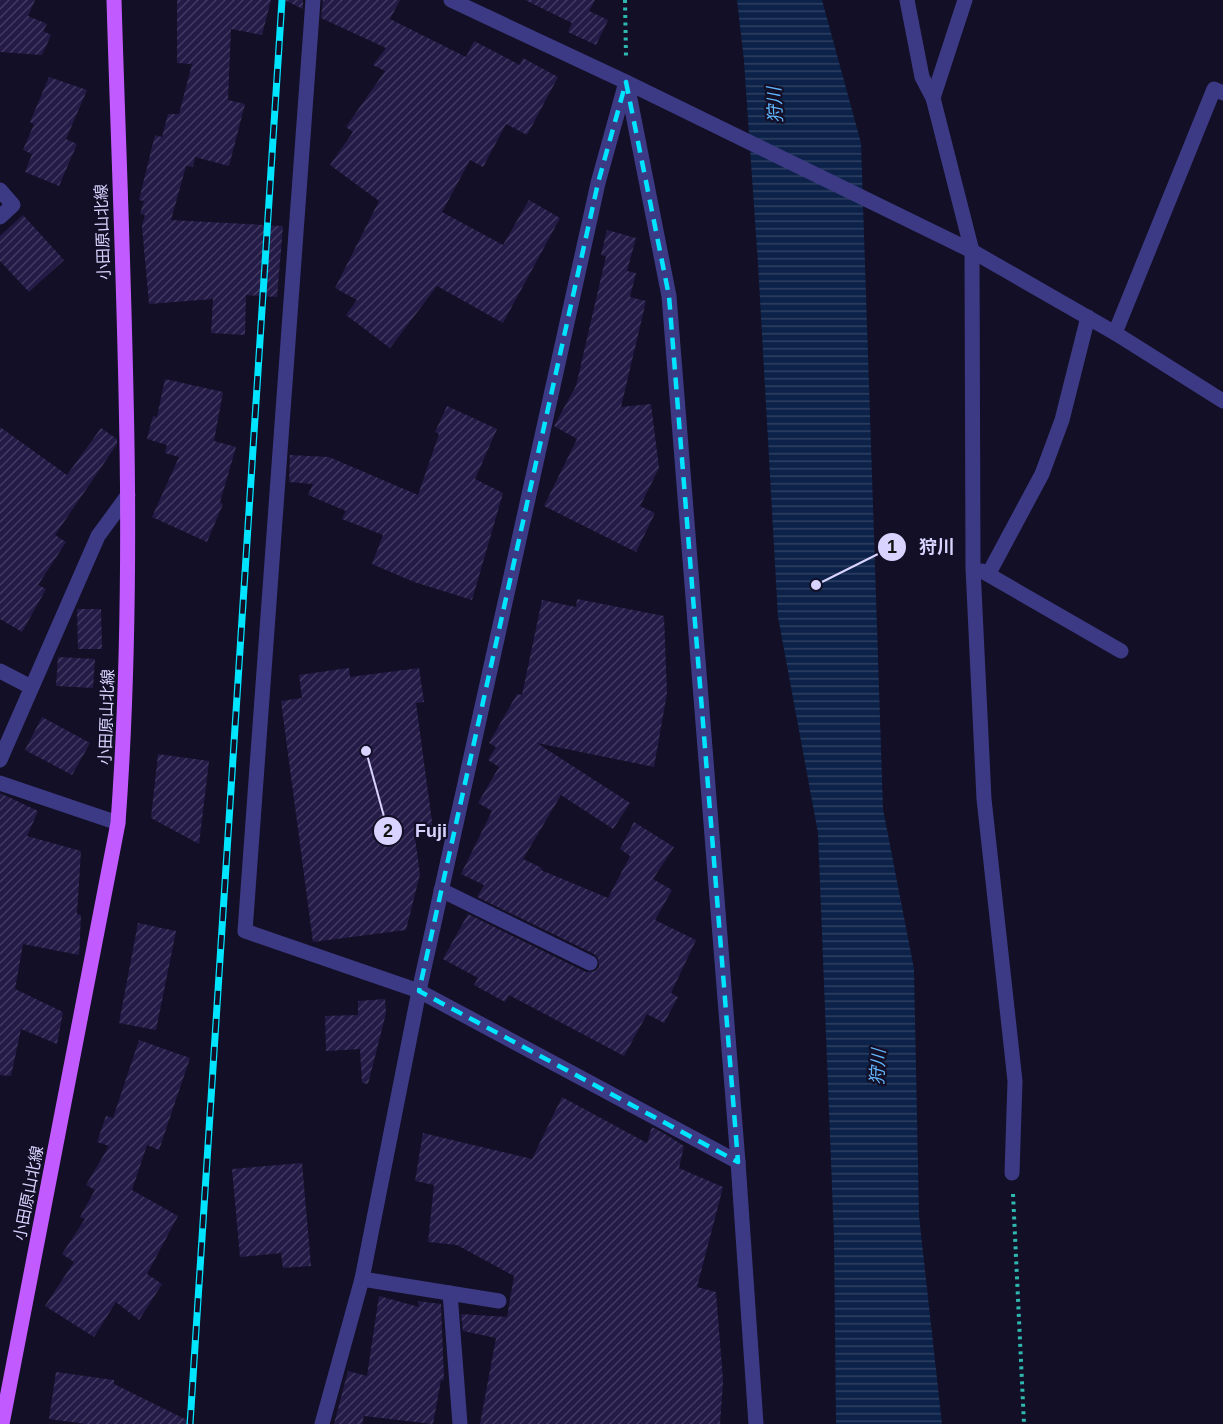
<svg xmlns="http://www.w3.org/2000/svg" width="1223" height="1424" font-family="Arial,'Noto Sans JP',sans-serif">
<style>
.water{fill:url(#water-rules)}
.building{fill:url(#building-hatch)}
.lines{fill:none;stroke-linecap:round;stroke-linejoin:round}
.path{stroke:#2fb8b0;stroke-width:4;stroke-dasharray:3 4.5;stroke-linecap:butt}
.service{stroke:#3d3a85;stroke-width:15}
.minor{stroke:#3d3a85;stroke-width:15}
.tertiary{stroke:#3d3a85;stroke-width:15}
.primary{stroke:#c25bff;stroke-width:15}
.rail-casing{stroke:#00e5ff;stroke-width:7}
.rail{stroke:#130f26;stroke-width:4.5;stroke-dasharray:14;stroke-linecap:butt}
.marked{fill:none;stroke:#00e5ff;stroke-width:4.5;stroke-dasharray:12 8;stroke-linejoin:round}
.labels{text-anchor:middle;stroke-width:4.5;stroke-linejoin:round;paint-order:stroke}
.street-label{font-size:16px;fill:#d9d4ff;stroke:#130f26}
.water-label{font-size:18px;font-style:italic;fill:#62b6ff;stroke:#130f26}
.leader{fill:none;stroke:#d9d4ff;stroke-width:2}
.callout-dot{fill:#d9d4ff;stroke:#130f26;stroke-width:2}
.mark-label{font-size:18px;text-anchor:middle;font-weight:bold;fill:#111}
.callout-label{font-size:18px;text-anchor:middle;font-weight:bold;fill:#d9d4ff;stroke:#130f26;stroke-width:4.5;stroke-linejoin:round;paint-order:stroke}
</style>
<defs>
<pattern id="water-rules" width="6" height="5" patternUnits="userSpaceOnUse" patternTransform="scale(1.5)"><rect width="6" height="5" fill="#0c2248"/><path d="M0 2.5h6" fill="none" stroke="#2f4163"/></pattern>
<pattern id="building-hatch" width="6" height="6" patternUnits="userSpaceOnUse" patternTransform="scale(1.5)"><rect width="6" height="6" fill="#241b47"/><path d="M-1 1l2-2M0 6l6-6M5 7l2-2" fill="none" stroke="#433b63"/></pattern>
</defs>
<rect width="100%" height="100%" fill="#130f26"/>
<path class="water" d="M737 0H822L861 143 883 809 914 969 919 1216 942 1424H836L834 1237 818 833 778 617 758 264 744 61Z"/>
<g class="building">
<path d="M0 0H35L28 16 47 24 43 31 51 35 42 55 0 52Z"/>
<path d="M177 0H271L262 35 231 29 228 100 245 104 229 166 195 157 193 167 186 166 171 220 283 226 277 297 246 295 245 335 211 333 213 299 149 304 142 226 145 215 140 214 144 201 139 200 155 135 162 137 168 114H179L192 64 177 63Z"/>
<path d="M284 0H303V9Z"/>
<path d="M323 0H400L390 19 466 57 474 41 520 65 523 58 558 77 527 135 506 124 483 167 470 160 442 212 503 245 529 200 560 218 503 323 437 286 390 348 346 315 357 300 335 288 379 201 330 165 353 132 346 127 385 71 373 65 386 48 321 18Z"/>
<path d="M525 0H595L589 11 608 20 596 45 568 32 572 23Z"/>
<path d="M49 77 87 90 66 139 77 144 59 186 25 172 32 154 23 150 34 124 30 122Z"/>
<path d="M23 215 64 260 29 292 0 261V236Z"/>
<path d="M607 230 636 238 627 271 636 273 630 297 646 301 621 407 651 404 659 468 640 506 655 513 636 552 544 506 577 439 554 426 576 386 606 256 601 255Z"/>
<path d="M165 379 223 392 214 441 236 447 220 502 223 504 207 542 152 517 179 457 165 453 167 445 147 439 153 416 157 417Z"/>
<path d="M447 406 497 429 475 479 503 493 472 600 414 582 372 564 383 535 342 519 346 511 308 495 313 484 289 482 290 455 329 457 418 495 439 434 435 432Z"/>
<path d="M0 427 67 475 101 428 117 439V444L55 535 66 542 38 585 46 589 22 632 0 619Z"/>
<path d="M577 599 664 616 667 693 654 767 537 743 630 803 613 829 561 795 523 859 542 868 541 870 608 898 630 856 620 849 634 822 674 847 653 879 672 890 655 920 696 940 671 993 678 997 664 1023 647 1014 624 1056 509 995 505 1002 474 985 478 978 443 959 468 914 586 972 595 971 599 967 598 958 594 954 477 897 484 885 461 874 492 811 478 803 499 767 488 760 496 747 489 743 517 694 522 695 542 600 576 607Z"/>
<path d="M77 609H101L102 649H78Z"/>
<path d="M58 657 95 659 93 688 56 686Z"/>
<path d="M349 668 350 677 419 668 424 702 416 703 433 829 414 831 420 874 406 930 313 942 281 701 302 698 299 675Z"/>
<path d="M42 717 90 743 72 775 25 750Z"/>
<path d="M158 754 209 761 199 844 151 818Z"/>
<path d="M0 793 38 811 27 836 81 851 77 914 81 915 79 955 23 944 15 989 63 1012 57 1044 21 1029 11 1076 0 1075Z"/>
<path d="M138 923 176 931 156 1030 119 1023Z"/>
<path d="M385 999 386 1013 368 1084 362 1083 360 1049 326 1051 325 1016 358 1015V1001Z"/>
<path d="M139 1040 190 1058 159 1150 147 1145 132 1190 178 1216 147 1274 162 1284 139 1320 116 1302 94 1337 45 1306 74 1262 62 1254 85 1219 80 1217 95 1190 86 1185 109 1146 97 1142 106 1116 113 1118Z"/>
<path d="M562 1097 647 1143 652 1127 665 1134 684 1146 679 1168 723 1187 697 1287 716 1292 723 1381 720 1424H480L496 1338 463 1331 461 1314 507 1317 514 1276 457 1245 428 1242 434 1185 415 1181 423 1133 532 1159Z"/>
<path d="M302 1163 311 1266 283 1268 281 1253 240 1257 232 1169Z"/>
<path d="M379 1296 419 1307 418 1301 441 1304 444 1380H441L433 1424 364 1416 362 1424H334L348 1371 367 1376Z"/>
<path d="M56 1372 114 1380V1384L195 1424H86L49 1419Z"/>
</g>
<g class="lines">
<g class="path">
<path d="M625 0 626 57"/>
<path d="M1013 1194 1024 1424"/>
</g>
<g class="service">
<path d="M1115 333 1214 89 1223 93"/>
<path d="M982 571 1121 651"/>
<path d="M989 573 1042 474 1062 420 1088 317"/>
<path d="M0 671 31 687"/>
<path d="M441 890 590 963"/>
<path d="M362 1279 499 1301"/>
<path d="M450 1293 460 1424"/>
</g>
<g class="minor">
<path d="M313 0 245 931 419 991 738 1162"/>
<path d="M907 0 922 77 933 98 972 251 973 568 984 799 1015 1081 1012 1173"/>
<path d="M627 84 669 296 738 1162 756 1424"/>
<path d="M933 98 965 0"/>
<path d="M0 190 13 205 0 217"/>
<path d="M0 760 98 536 128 495"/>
<path d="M0 783 118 823"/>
<path d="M322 1424 362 1279 419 991 598 183 626 82"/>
</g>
<path class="tertiary" d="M451 0 626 82 972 251 1115 333 1223 401"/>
<path class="primary" d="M2 1424 118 823C138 549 122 274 114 0"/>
<defs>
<path id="rail" d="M190 1424 282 0"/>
</defs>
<use href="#rail" class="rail-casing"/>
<use href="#rail" class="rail"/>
</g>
<path class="marked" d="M626 82 669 296 738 1162 419 991 598 183Z"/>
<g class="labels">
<g class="street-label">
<text transform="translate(102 232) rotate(-92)" y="6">小田原山北線</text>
<text transform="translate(106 717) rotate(-88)" y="6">小田原山北線</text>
<text transform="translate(28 1193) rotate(-79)" y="6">小田原山北線</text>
</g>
<g class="water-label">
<text transform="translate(775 105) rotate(-93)" y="6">狩川</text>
<text transform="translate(878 1067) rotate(-87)" y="6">狩川</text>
</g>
</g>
<path class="leader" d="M816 585L892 547M366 751L388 831"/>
<g class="callout-dot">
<circle cx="816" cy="585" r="6"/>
<circle cx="366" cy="751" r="6"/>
<circle cx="892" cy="547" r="15"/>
<circle cx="388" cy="831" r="15"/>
</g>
<g class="mark-label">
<text x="892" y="553">1</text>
<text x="388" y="837">2</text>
</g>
<g class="callout-label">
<text x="937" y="553">狩川</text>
<text x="431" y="837">Fuji</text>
</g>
</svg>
